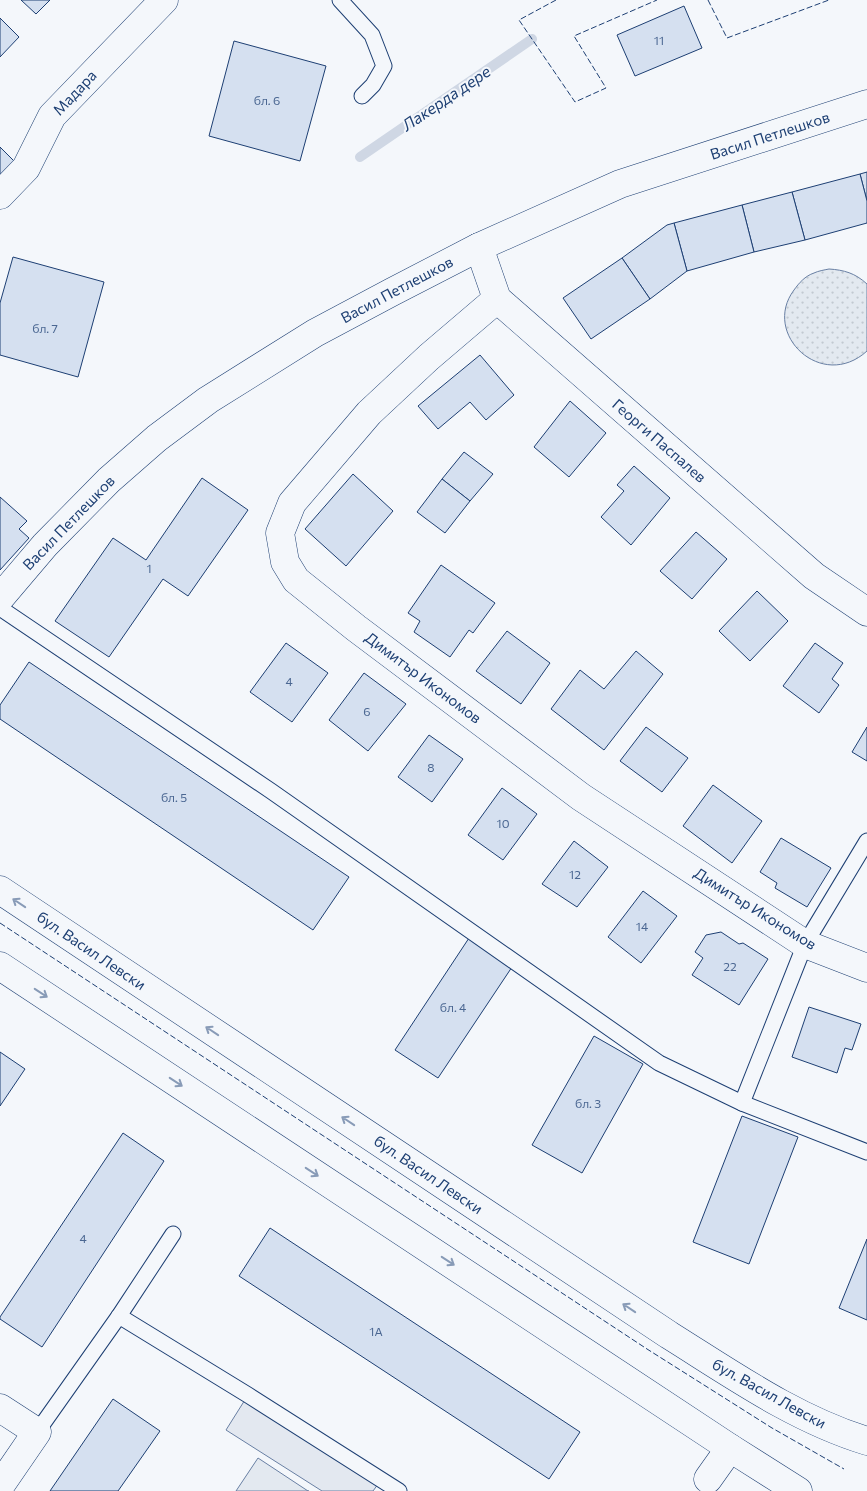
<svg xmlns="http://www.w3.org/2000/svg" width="867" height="1491" font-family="Commissioner,sans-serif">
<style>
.grass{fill:#e3e9f0;stroke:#687fa3}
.park{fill:url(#park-dots);stroke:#687fa3}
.parking{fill:#e3e8f0;stroke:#687fa3}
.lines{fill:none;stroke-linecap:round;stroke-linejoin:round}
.stream{stroke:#cfd7e4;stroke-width:10}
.building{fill:#d5e0f0;stroke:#1d3f73}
.lane-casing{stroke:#1d3f73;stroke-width:17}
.street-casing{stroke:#1d3f73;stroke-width:29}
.highway-casing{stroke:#1d3f73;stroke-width:29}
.lane{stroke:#f4f7fb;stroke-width:15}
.street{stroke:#f4f7fb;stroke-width:28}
.highway{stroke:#f4f7fb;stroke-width:28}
.fence{stroke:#1d3f73;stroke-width:1;stroke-dasharray:6 2.5;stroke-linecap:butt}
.oneway{stroke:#889bb7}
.labels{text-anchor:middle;stroke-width:4;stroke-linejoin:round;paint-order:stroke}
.number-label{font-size:12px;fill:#4b6792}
.street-label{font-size:15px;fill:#1d3f73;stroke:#f4f7fb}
.water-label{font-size:16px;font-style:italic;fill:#1d3f73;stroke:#f4f7fb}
</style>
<defs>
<pattern id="park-dots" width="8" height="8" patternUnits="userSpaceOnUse" patternTransform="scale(1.25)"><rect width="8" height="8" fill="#e3e9f0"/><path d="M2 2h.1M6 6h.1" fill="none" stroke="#c2c9d1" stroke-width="1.8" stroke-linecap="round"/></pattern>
</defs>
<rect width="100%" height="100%" fill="#f4f7fb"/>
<path class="grass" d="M258 1458 308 1491H309H236Z"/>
<path class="park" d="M829 269C844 270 855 273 867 284V351C822 392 761 334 794 290 799 283 805 276 814 273 818 271 824 270 829 269Z"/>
<path class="parking" d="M248 1395 381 1480 373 1491H322L226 1430Z"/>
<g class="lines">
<path class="stream" d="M360 157 532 39"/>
</g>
<g class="building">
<path d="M21 0H50L36 14Z"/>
<path d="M684 6 702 48 635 76 617 35Z"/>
<path d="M0 18 19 37 0 57Z"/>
<path d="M234 41 326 66 300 161 209 136Z"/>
<path d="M0 147 16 163 0 179Z"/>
<path d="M867 172V201L860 174Z"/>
<path d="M860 174 867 201V223L805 240 792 192Z"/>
<path d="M792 192 805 240 754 252 742 205Z"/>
<path d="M742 205 754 252 687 271 674 223Z"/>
<path d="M674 223 687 271 650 299 622 258 667 225Z"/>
<path d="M13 257 104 282 78 377 0 355V303Z"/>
<path d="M622 258 650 299 591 339 563 298Z"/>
<path d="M480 355 514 395 486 420 470 402 438 429 418 406Z"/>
<path d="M570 401 606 433 569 477 534 447Z"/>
<path d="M464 452 493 474 470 501 442 479Z"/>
<path d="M634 466 670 498 631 545 601 517 624 491 617 485Z"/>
<path d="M353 474 393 511 346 566 305 529Z"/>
<path d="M202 478 248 510 188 596 163 579 109 657 55 621 113 538 146 560Z"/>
<path d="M442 479 470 501 445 533 417 512Z"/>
<path d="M0 497 27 521 19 529 29 538 0 570Z"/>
<path d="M696 532 727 559 692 599 660 571Z"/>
<path d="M441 565 495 603 473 633 469 630 450 657 414 632 420 621 408 613Z"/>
<path d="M757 591 788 621 750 661 719 631Z"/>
<path d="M507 631 550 663 521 704 476 671Z"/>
<path d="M286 643 328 673 292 722 250 692Z"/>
<path d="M815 643 843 663 832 679 839 685 819 713 783 686Z"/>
<path d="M636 651 663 674 604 750 551 709 580 670 604 689Z"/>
<path d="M29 662 349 877 313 930 0 719V705Z"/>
<path d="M364 673 406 704 368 751 329 720Z"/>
<path d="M646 727 688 758 662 792 620 761Z"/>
<path d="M867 727V761L852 752Z"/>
<path d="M429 735 463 759 432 802 398 777Z"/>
<path d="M713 785 762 821 732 863 683 826Z"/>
<path d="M502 788 537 814 503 860 468 835Z"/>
<path d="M781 838 831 868 807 907 775 888 777 883 760 872Z"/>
<path d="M574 841 608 867 577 907 542 884Z"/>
<path d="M643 891 677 916 641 963 608 937Z"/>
<path d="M721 932 739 944 743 943 768 959 739 1005 692 975 703 958 695 952 706 935Z"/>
<path d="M469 938 512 967 438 1078 395 1050Z"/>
<path d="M809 1007 861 1024 852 1050 845 1048 837 1073 792 1057Z"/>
<path d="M594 1036 643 1064 582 1173 532 1145Z"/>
<path d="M0 1052 25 1069 0 1106Z"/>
<path d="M742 1116 798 1137 749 1264 693 1242Z"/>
<path d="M123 1133 164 1161 42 1347 0 1319V1317Z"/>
<path d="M270 1228 580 1432 549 1479 239 1276Z"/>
<path d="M867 1239V1320L839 1308Z"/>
<path d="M113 1399 160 1431 118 1491H50Z"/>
</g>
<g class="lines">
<defs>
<g id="lane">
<path d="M340 0 372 35 384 66 373 85 362 96"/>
<path d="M0 608 271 791 659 1063 742 1103 867 1152"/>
<path d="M742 1103 805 944 867 841"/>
<path d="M119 1316 248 1395 399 1491"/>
<path d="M37 1432 119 1316 173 1234"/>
</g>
<g id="street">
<path d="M0 195 26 168 52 116 164 0"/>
<path d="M479 247 497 299 814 576 867 612"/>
<path d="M497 299 429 357 369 413 292 503 280 533 285 562 296 580 356 628 581 797 805 944 867 968"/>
<path d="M0 598 45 545 109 480 157 438 208 400 315 333 392 292 479 247 620 184 867 104"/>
<path d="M0 1408 37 1432 0 1486"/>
</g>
<g id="highway">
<path d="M0 890 669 1335C733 1375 795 1419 867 1441"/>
<path d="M0 966 730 1448 798 1491"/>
<path d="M708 1479 730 1448"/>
</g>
</defs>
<use href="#lane" class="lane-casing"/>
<use href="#street" class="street-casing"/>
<use href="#highway" class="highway-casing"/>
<use href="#lane" class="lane"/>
<use href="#street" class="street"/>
<use href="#highway" class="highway"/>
<g class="fence">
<path d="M556 0 519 20 575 102 606 88 574 36 657 0"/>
<path d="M708 0 727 38 829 0"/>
<path d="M0 923 647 1349 772 1428 844 1469"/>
</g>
</g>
<defs><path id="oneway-shaft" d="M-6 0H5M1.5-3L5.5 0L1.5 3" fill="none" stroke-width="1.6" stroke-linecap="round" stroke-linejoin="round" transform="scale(1.25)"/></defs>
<g class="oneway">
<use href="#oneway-shaft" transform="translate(19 903) rotate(-146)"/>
<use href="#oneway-shaft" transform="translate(41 993) rotate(33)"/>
<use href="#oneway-shaft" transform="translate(212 1031) rotate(-146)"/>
<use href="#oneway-shaft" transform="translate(176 1082) rotate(33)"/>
<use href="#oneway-shaft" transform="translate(348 1121) rotate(-146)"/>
<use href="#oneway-shaft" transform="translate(312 1172) rotate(33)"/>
<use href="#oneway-shaft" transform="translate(448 1261) rotate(33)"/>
<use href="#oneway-shaft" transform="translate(629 1308) rotate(-146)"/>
</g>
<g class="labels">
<g class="number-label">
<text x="659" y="45">11</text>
<text x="267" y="105">бл. 6</text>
<text x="45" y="333">бл. 7</text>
<text x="149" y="573">1</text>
<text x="289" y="686">4</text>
<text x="367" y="716">6</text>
<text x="431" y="772">8</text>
<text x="174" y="802">бл. 5</text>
<text x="503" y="828">10</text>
<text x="575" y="879">12</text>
<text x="642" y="931">14</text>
<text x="730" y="971">22</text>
<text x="453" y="1012">бл. 4</text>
<text x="588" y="1108">бл. 3</text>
<text x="83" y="1243">4</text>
<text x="376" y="1336">1А</text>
</g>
<g class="street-label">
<text transform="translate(75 93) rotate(-47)" y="5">Мадара</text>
<text transform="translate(770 136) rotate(-18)" y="5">Васил Петлешков</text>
<text transform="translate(397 290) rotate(-28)" y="5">Васил Петлешков</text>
<text transform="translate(659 441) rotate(41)" y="5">Георги Паспалев</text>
<text transform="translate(69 523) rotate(-46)" y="5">Васил Петлешков</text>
<text transform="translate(423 678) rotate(37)" y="5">Димитър Икономов</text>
<text transform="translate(755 909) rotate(32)" y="5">Димитър Икономов</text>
<text transform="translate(91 951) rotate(34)" y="5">бул. Васил Левски</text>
<text transform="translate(428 1175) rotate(34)" y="5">бул. Васил Левски</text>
<text transform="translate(769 1394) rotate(29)" y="5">бул. Васил Левски</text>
</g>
<g class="water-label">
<text transform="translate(446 98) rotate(-34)" y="6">Лакерда дере</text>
</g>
</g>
</svg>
